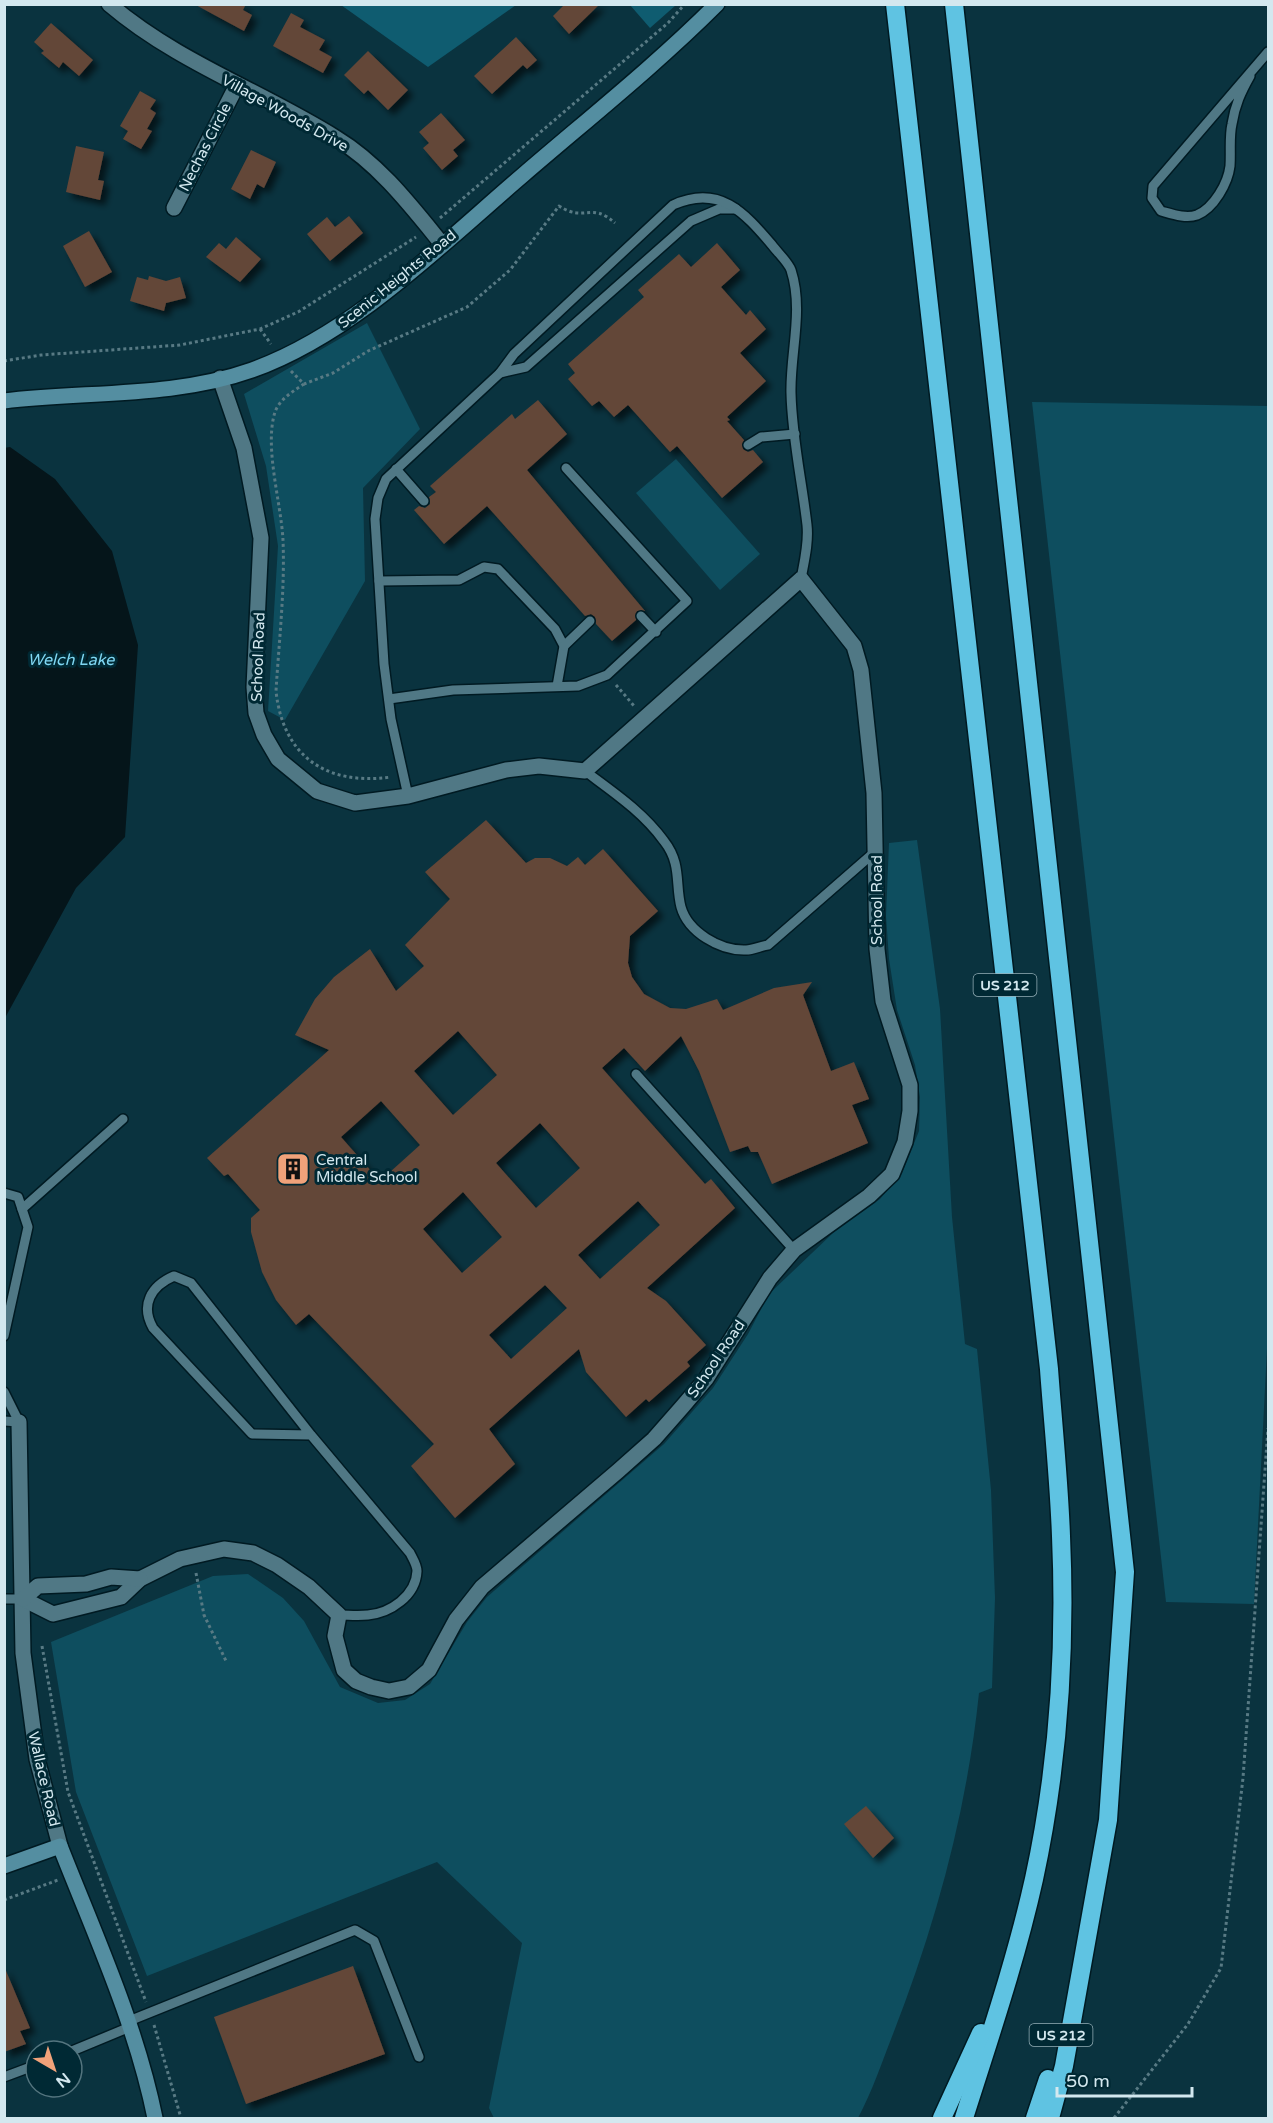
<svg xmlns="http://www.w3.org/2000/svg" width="1273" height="2123" font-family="'Varela Round',sans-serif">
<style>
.green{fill:#0e4e5f}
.forest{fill:#0f5c70}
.water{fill:#05151a}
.building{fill:#644637;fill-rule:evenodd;filter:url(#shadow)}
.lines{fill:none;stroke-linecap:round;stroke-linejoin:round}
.lane-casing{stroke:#001a22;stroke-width:12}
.street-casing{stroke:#001a22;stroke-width:18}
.secondary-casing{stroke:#001a22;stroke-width:18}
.highway-casing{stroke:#001a22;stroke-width:21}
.path{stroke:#587a84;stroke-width:3;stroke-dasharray:3 3;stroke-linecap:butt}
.lane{stroke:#507885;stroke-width:9}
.street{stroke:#507885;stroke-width:15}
.secondary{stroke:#548ea1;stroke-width:15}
.highway{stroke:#5fc3e2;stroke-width:18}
.labels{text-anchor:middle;stroke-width:6;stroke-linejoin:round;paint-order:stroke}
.shield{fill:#002934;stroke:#94afb7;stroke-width:1.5}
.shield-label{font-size:14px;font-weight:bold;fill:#d3e8ef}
.street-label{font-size:15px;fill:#d3e8ef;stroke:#002934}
.poi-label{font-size:15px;fill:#d3e8ef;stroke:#002934;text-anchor:start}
.water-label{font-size:16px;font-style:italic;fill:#7fd7f3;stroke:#002934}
</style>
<defs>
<filter id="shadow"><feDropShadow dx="5.5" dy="5.5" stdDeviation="3" flood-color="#0009"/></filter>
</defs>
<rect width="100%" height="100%" fill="#0a333f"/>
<g class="green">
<path d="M367 323 420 429 363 488 365 581 285 720 268 711 278 546 266 466 244 394Z"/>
<path d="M1032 402 1268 406V1329L1254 1604 1166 1602Z"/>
<path d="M676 459 760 554 720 590 636 493Z"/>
<path d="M917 840 940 1009 952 1217 965 1344 977 1349 991 1490 995 1598 992 1688 979 1693C967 1810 936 1924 893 2034 882 2062 872 2092 858 2118H494L489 2108 522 1943 437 1862 147 1976 76 1792 51 1642 213 1576 248 1574 283 1598 304 1621 340 1687 378 1703 405 1700 430 1684 467 1622 487 1597 664 1444 713 1388 748 1334 769 1294 833 1233 880 1199 902 1173 919 1131 920 1097 915 1065 897 1010 889 959 886 916 889 843Z"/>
</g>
<g class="forest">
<path d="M341 5H516L428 67Z"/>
<path d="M630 5H676L650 28Z"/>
</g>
<path class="water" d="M10 447 55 479 112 551 138 645 125 837 76 888 5 1018 4 448Z"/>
<g class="building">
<path d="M194 4H246L243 10 252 15 244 31Z"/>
<path d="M565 4H600L569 34 553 16Z"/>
<path d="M291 13 304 20 300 27 325 40 319 50 332 57 323 73 273 46Z"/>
<path d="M51 23 93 60 79 76 63 62 59 68 41 53 44 51 34 42Z"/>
<path d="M516 37 537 60 527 69 523 65 492 94 474 76Z"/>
<path d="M368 51 408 90 388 110 368 90 364 94 344 75Z"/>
<path d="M140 91 156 100 150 109 156 113 147 129 152 131 141 149 123 139 128 131 120 126Z"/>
<path d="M441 113 465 140 453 150 458 156 442 170 423 148 429 143 419 132Z"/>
<path d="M76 146 104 152 98 180 104 181 100 200 66 192Z"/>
<path d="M251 150 276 162 264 188 257 184 250 199 231 189Z"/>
<path d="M349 216 363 233 330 261 307 234 327 217 335 227Z"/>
<path d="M89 231 112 272 85 287 63 246Z"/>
<path d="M236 237 261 259 240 282 206 257 219 243 226 249Z"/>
<path d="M717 243 740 270 721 287 746 315 750 310 766 329 740 353 766 381 727 417 730 420 727 421 744 440 743 449 748 452 753 450 763 462 722 498 677 446 670 452 628 405 614 417 599 401 592 406 568 379 575 373 568 364 644 297 638 290 679 254 691 267Z"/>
<path d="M149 276 166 281 180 277 186 298 166 303 164 311 130 301 137 277 148 280Z"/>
<path d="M538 400 567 434 527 470 645 611H637L636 620 612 641 596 624 595 617 591 614 585 616 487 506 444 544 414 510 419 506 425 508 430 504 429 497 436 492 430 486 512 414 515 419Z"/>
<path d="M486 820 526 863 535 858H550L567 866 578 857 585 865 603 849 658 911 630 936 628 963 632 977 644 994 670 1008 686 1009 717 999 723 1010 774 988 812 982 803 995 831 1071 854 1062 869 1099 852 1105 868 1143 772 1184 758 1152H751L748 1146 730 1152 699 1071 681 1036 645 1071 624 1048 602 1068 705 1184 711 1179 735 1208 647 1288 666 1301 706 1345 687 1362 690 1366 649 1402 646 1399 626 1417 586 1372 579 1349 489 1429 515 1464 455 1518 411 1466 434 1444 309 1314 296 1325 276 1300 262 1272 251 1232V1218L260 1210 228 1174 224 1176 207 1158 329 1050 295 1035 315 999 334 977 370 949 396 991 424 966 405 945 450 899 425 872ZM458 1031 497 1075 453 1115 414 1071ZM381 1101 420 1145 380 1181 341 1137ZM540 1123 580 1168 536 1208 496 1163ZM463 1192 502 1237 462 1273 423 1229ZM638 1201 660 1225 600 1279 578 1255ZM545 1285 567 1308 511 1359 489 1335Z"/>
<path d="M866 1806 894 1838 873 1858 844 1824Z"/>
<path d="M4 1966 30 2028 20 2031 26 2044 4 2052Z"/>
<path d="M353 1966 385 2054 246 2104 214 2017Z"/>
</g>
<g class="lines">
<defs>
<g id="lane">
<path d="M1250 76C1241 92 1235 105 1232 124 1229 137 1231 152 1230 166 1228 183 1214 208 1197 215 1186 219 1172 214 1161 211L1152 198 1153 186 1268 52"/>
<path d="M500 373 526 367 691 221 719 209H736"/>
<path d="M748 445 761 437 795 434"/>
<path d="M396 469 424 501"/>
<path d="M379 581 459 580 484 567 498 569 555 629 564 646 557 686"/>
<path d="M641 616 656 632"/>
<path d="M564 646 590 621"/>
<path d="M389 699 453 690 578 686 607 675 687 601 566 468"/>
<path d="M585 771C613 792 643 812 664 841 682 864 675 884 681 907 688 932 720 951 746 950 753 950 761 946 768 945L877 850"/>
<path d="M408 796 391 719 384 664 375 519 378 498 386 479 500 373 514 354 673 205C719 184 744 212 772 245 778 253 788 262 791 270 804 310 790 353 791 393 792 438 802 481 807 525 809 543 804 562 801 579"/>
<path d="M636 1074 794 1250"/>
<path d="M4 1193 18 1197 28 1227 4 1336"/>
<path d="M22 1209 123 1119"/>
<path d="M4 1392 19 1422 4 1421"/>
<path d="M311 1435 252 1434 153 1328C140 1305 151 1286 174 1276L191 1283 311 1435 410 1553C413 1559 417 1565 417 1571 416 1596 390 1613 368 1615 358 1616 348 1615 339 1615"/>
<path d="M4 1599H23"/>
<path d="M129 2021 355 1930 374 1941 419 2057"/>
<path d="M72 2051 130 2027"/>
<path d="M4 2077 36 2065"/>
</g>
<g id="street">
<path d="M109 4C177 62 261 91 336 138 379 164 411 206 442 244"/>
<path d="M174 208 237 85"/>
<path d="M19 1422 23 1653 37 1759 60 1846"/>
<path d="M23 1599 53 1614 121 1597 140 1579 180 1559 224 1549 253 1553 277 1565 309 1587 339 1615 335 1636 344 1670 356 1681 371 1687 389 1691 409 1687 429 1670 456 1620 482 1587 618 1471 654 1439 683 1406 706 1379 770 1278 794 1250 869 1196 892 1174 905 1142 910 1111V1085L883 1001 877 949 874 793 861 670 854 646 801 579 585 771 539 766 506 770 408 796 355 803 317 791 278 759 264 735 256 713 254 687 261 538 244 448 220 378"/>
<path d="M23 1599 38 1586 86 1584 111 1577 140 1579"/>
</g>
<g id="secondary">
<path d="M4 401C86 391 173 398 252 370 353 334 442 244 523 175 588 119 656 65 717 4"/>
<path d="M4 1866 60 1846C95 1935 136 2024 155 2118"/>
</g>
<g id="highway">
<path d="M895 4 1049 1369C1053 1424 1059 1480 1061 1536 1066 1650 1058 1768 1034 1879 1016 1960 989 2039 964 2118"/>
<path d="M954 4 1125 1572 1108 1820 1064 2066 1050 2118"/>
<path d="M942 2118 981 2033"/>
<path d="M1035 2118 1048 2079"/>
</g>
</defs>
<use href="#lane" class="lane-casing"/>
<use href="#street" class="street-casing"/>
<use href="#secondary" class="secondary-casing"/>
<use href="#highway" class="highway-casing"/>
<g class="path">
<path d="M440 218 668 23 685 4"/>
<path d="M260 329 271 344"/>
<path d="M4 361 41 355 180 345 260 329 298 312 416 237"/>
<path d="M291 371 304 384 333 373 368 351 467 307 510 270 559 206C586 223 590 201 615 223"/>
<path d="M304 384C293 391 279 400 275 412 264 447 281 502 283 540 285 590 279 641 276 691 283 757 327 786 391 777"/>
<path d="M616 685 635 707"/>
<path d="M196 1573 204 1615 227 1663"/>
<path d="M42 1646 68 1792 146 2002"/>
<path d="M4 1900 58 1880"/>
<path d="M154 2025 181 2118"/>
<path d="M1114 2118 1188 2024 1221 1968 1243 1778 1268 1428"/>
</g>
<use href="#lane" class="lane"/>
<use href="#street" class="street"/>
<use href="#secondary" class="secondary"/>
<use href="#highway" class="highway"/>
</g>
<defs>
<symbol id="building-square" viewBox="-11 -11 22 22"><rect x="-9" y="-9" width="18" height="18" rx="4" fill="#f0a27a" stroke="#002934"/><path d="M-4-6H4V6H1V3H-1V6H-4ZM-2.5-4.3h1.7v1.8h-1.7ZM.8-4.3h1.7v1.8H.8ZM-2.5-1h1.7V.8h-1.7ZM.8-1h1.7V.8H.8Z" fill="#111"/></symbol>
</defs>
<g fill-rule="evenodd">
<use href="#building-square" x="274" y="1150" width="38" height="38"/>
</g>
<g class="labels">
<g class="shield">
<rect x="973.5" y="974" width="63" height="22" rx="4.5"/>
<rect x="1029.5" y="2024" width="63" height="22" rx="4.5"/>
</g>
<g class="shield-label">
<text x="1005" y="990">US 212</text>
<text x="1061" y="2040">US 212</text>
</g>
<g class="street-label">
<text transform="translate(285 113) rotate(29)" y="5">Village Woods Drive</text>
<text transform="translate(205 147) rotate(-63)" y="5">Nechas Circle</text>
<text transform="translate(397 279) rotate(-39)" y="5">Scenic Heights Road</text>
<text transform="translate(258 657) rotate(-88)" y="5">School Road</text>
<text transform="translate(877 900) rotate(-90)" y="5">School Road</text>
<text transform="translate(716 1359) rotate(-56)" y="5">School Road</text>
<text transform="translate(44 1779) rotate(77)" y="5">Wallace Road</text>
</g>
<g class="poi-label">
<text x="316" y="1165">Central<tspan x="316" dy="17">Middle School</tspan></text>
</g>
<g class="water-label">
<text x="71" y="665">Welch Lake</text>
</g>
</g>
<rect width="1273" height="2123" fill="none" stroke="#d3e8ef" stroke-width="12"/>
<g transform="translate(54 2069) rotate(141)"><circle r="28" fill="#002934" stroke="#54757f" stroke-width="1.5"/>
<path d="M0-4.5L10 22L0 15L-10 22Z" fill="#f0a27a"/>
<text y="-9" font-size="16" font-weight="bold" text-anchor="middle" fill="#d3e8ef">N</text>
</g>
<path d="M1057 2087v9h135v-9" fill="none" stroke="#d3e8ef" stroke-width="3"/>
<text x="1066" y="2087" font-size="18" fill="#d3e8ef" stroke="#002934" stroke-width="4.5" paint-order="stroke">50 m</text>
</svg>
